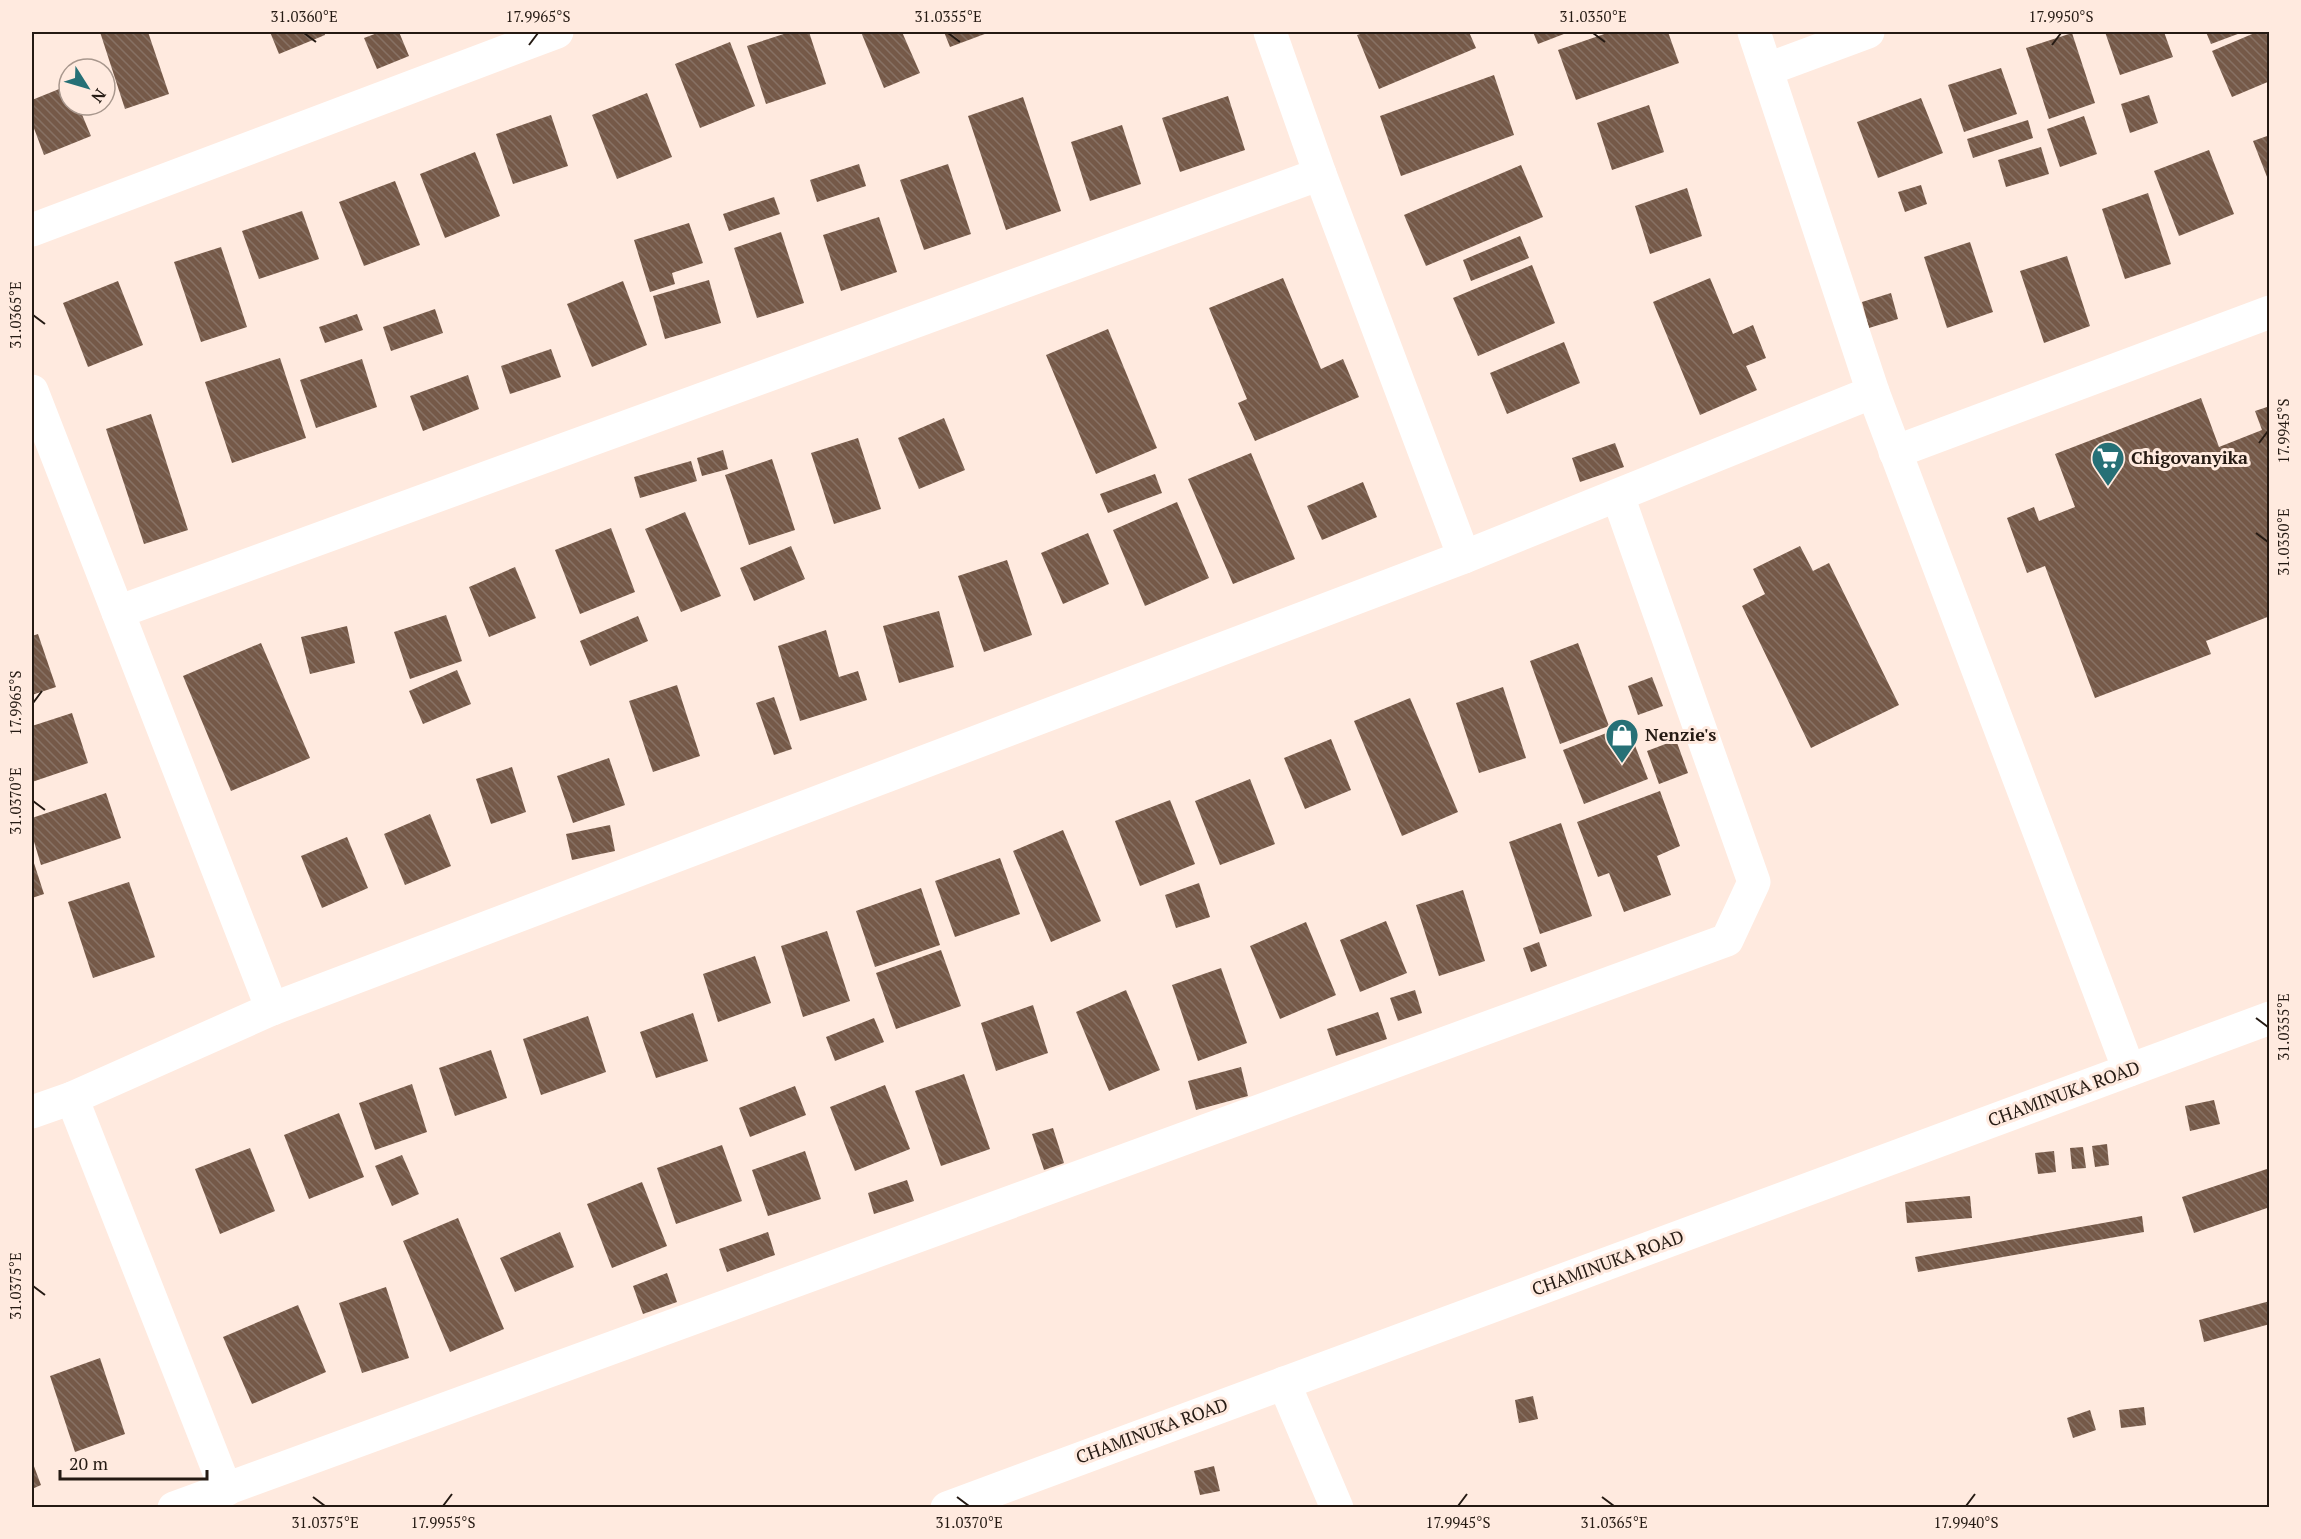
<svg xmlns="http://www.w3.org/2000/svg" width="2301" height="1539" font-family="'PT Serif',serif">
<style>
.building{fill:url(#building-back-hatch)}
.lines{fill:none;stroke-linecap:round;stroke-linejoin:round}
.street{stroke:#fff;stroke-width:33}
.primary{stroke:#fff;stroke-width:33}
.ticks{fill:none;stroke:#251a13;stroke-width:2}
.labels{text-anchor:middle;stroke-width:6;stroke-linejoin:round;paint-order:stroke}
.poi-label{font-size:18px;font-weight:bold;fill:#251a13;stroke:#ffeadf;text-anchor:start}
.street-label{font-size:18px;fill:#251a13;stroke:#ffeadf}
.neatline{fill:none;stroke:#251a13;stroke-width:2}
.ticks-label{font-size:15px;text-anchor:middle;fill:#251a13}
</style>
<defs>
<pattern id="building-back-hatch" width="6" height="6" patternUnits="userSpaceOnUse" patternTransform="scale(1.5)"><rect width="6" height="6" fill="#755948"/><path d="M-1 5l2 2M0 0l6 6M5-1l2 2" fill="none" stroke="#877164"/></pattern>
</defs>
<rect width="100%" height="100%" fill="#ffeadf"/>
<g class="building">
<path d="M100 32H148L169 94 125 109Z"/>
<path d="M270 32H324L325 35 279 54Z"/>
<path d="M380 32H399L409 56 377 69 364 38Z"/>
<path d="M790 32H809L826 84 766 104 747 46Z"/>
<path d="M861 32H902L920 73 884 88Z"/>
<path d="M944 32H990L950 47Z"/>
<path d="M1366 32H1469L1476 48 1379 89 1357 35Z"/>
<path d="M1533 32H1569L1538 44Z"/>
<path d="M1610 32H1668L1679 63 1576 100 1558 50Z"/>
<path d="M2105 32H2164L2173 57 2120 75Z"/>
<path d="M2206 32H2243L2211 44Z"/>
<path d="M2257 32H2270V81L2232 97 2212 51Z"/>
<path d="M2072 33 2095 103 2049 119 2026 48Z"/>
<path d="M730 42 755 106 700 128 675 64Z"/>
<path d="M2001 68 2017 114 1964 132 1948 85Z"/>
<path d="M1494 75 1514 135 1401 176 1380 116Z"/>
<path d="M69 85V105H78L91 136 44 155 32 123V100Z"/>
<path d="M647 93 672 157 617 179 592 115Z"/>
<path d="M2149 95 2158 123 2130 133 2121 104Z"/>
<path d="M1228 96 1245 150 1180 172 1162 118Z"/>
<path d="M1023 97 1061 211 1006 230 968 116Z"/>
<path d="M1921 98 1943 153 1878 178 1857 122Z"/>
<path d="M1649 105 1664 152 1612 170 1597 123Z"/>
<path d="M551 115 568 166 513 184 496 134Z"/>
<path d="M2084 116 2097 154 2060 167 2047 129Z"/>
<path d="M2028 120 2033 138 1973 158 1967 139Z"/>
<path d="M1122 125 1141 184 1090 201 1071 142Z"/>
<path d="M2270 135V182H2269L2253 141Z"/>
<path d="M2041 147 2049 174 2006 187 1998 160Z"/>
<path d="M2209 150 2234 214 2179 236 2154 171Z"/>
<path d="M475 152 500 216 445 238 420 174Z"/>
<path d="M859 164 866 186 817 202 810 180Z"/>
<path d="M948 164 971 234 924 250 900 180Z"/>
<path d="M1521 165 1543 217 1426 266 1404 215Z"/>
<path d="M395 181 420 245 364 266 339 202Z"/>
<path d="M1921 185 1927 204 1905 212 1898 192Z"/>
<path d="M1687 188 1702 236 1650 254 1635 206Z"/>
<path d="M2148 193 2171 264 2125 279 2102 209Z"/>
<path d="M774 197 780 214 729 231 723 214Z"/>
<path d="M302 211 319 259 259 279 242 231Z"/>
<path d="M879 217 897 272 841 291 823 235Z"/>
<path d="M689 223 703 263 672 273 675 284 650 292 634 240Z"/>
<path d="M781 232 804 303 757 318 734 248Z"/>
<path d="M1520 236 1529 258 1471 281 1463 260Z"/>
<path d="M1970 242 1993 312 1947 328 1924 257Z"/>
<path d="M221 247 247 327 201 342 174 262Z"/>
<path d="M2067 256 2090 326 2044 343 2020 271Z"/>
<path d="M1532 265 1555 323 1478 356 1453 298Z"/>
<path d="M1283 278 1321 369 1343 359 1359 397 1255 441 1238 403 1247 399 1209 308Z"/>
<path d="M1710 278 1733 334 1753 325 1766 358 1746 366 1757 390 1700 415 1653 302Z"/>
<path d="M709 280 721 323 665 339 653 296Z"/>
<path d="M118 281 143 345 88 367 63 303Z"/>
<path d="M623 281 647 345 592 367 567 304Z"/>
<path d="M1891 293 1898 319 1869 328 1862 302Z"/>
<path d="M435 309 443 333 391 351 383 327Z"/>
<path d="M357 314 363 330 325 343 319 327Z"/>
<path d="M1108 329 1157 448 1096 474 1046 355Z"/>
<path d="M1564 342 1580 383 1507 414 1490 373Z"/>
<path d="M551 349 561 377 510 394 501 366Z"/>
<path d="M280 358 306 438 232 463 205 382Z"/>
<path d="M362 359 377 407 316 428 300 380Z"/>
<path d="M468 375 479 409 423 431 410 396Z"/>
<path d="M2201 398 2219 447 2262 430 2255 411 2270 406V616L2206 641 2211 654 2095 698 2045 566 2027 573 2007 518 2034 507 2039 521 2075 507 2055 454Z"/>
<path d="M151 414 188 530 144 544 106 429Z"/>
<path d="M944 418 965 470 919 489 898 438Z"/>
<path d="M858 438 881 509 834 524 811 453Z"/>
<path d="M1615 443 1624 467 1580 482 1572 458Z"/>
<path d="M723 450 728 469 702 476 697 458Z"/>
<path d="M1251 453 1295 559 1233 584 1188 479Z"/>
<path d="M772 459 795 530 749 545 725 475Z"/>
<path d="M691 461 697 481 640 498 634 477Z"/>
<path d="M1155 474 1162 493 1108 513 1100 494Z"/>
<path d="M1363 482 1377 517 1322 540 1307 506Z"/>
<path d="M1177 502 1209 578 1145 606 1113 530Z"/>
<path d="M685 512 721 596 681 612 645 529Z"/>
<path d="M611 528 635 592 580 614 555 550Z"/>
<path d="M1088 533 1109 584 1063 604 1041 553Z"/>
<path d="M791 546 805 579 754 601 740 568Z"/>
<path d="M1800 546 1813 571 1829 563 1899 705 1811 748 1742 606 1765 594 1753 569Z"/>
<path d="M1007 560 1032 635 984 652 958 576Z"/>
<path d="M515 567 536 618 489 637 469 587Z"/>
<path d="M939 611 954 667 899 683 883 626Z"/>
<path d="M446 615 462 661 410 679 394 632Z"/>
<path d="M638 616 648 641 590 666 580 641Z"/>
<path d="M347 626 355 663 310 674 301 637Z"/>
<path d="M826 630 839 677 858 671 867 700 800 721 778 646Z"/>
<path d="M38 634 56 687 32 695V636Z"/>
<path d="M261 643 310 758 231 791 183 676Z"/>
<path d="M1578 643 1609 726 1560 744 1530 661Z"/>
<path d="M457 670 471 704 423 724 409 691Z"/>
<path d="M1652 677 1663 706 1638 715 1628 686Z"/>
<path d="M677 685 700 756 653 772 629 701Z"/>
<path d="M1503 687 1526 758 1479 773 1456 703Z"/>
<path d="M774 697 792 749 774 755 756 703Z"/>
<path d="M1410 698 1458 812 1402 836 1354 721Z"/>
<path d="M72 713 88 763 32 782V726Z"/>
<path d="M1627 725 1648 779 1584 804 1563 750Z"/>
<path d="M1331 739 1351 790 1305 809 1284 758Z"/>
<path d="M1676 740 1688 773 1659 784 1647 751Z"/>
<path d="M609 758 625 805 573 823 557 776Z"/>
<path d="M512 767 526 812 491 824 476 779Z"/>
<path d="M1250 779 1275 844 1220 865 1195 801Z"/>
<path d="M1660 791 1680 846 1657 856 1671 895 1624 912 1609 873 1598 877 1577 822Z"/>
<path d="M106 793 121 838 41 865 32 835V818Z"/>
<path d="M1170 800 1195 864 1140 886 1115 821Z"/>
<path d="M430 814 451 866 405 885 384 834Z"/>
<path d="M1561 823 1592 916 1540 934 1509 842Z"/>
<path d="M610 825 615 851 572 860 566 834Z"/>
<path d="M1063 830 1101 921 1051 942 1013 851Z"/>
<path d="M347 837 368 888 322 908 301 856Z"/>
<path d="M32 857 44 894 32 898Z"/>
<path d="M1000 858 1020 914 955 937 935 881Z"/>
<path d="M129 882 155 957 93 978 68 902Z"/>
<path d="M1199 883 1210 917 1176 928 1165 895Z"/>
<path d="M921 888 940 945 875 967 856 911Z"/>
<path d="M1463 890 1485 961 1439 976 1416 905Z"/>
<path d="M1386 921 1407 973 1360 992 1340 940Z"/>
<path d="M1306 922 1336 995 1280 1019 1250 946Z"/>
<path d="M827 931 850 1001 803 1017 781 946Z"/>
<path d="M1539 942 1547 966 1531 972 1523 948Z"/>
<path d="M941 950 961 1006 896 1029 876 973Z"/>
<path d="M755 956 771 1003 718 1022 703 974Z"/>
<path d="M1221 968 1247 1043 1198 1061 1172 985Z"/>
<path d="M1126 990 1160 1070 1109 1091 1076 1012Z"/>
<path d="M1415 990 1422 1013 1398 1021 1390 998Z"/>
<path d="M1033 1005 1048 1053 996 1071 981 1023Z"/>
<path d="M1378 1012 1387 1039 1336 1056 1327 1029Z"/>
<path d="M693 1013 708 1061 656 1078 640 1032Z"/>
<path d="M588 1016 606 1072 541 1095 523 1039Z"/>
<path d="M874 1018 884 1042 835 1061 826 1037Z"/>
<path d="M491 1050 507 1098 455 1116 439 1068Z"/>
<path d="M1241 1067 1248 1096 1196 1110 1188 1081Z"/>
<path d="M964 1074 990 1149 941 1166 915 1091Z"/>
<path d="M412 1084 427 1132 375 1150 359 1103Z"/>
<path d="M885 1085 910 1149 855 1171 830 1107Z"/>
<path d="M795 1086 806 1115 750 1137 739 1108Z"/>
<path d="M2214 1100 2220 1124 2190 1131 2185 1106Z"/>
<path d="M339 1113 364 1177 309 1199 284 1135Z"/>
<path d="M1053 1128 1064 1163 1044 1170 1032 1134Z"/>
<path d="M2107 1144 2109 1165 2095 1167 2092 1146Z"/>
<path d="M722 1145 742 1201 676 1224 657 1168Z"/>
<path d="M2083 1147 2086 1168 2072 1169 2070 1148Z"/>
<path d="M250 1148 275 1211 220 1234 195 1169Z"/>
<path d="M805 1151 821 1199 768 1216 752 1170Z"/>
<path d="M2054 1151 2056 1172 2038 1174 2035 1153Z"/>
<path d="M402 1155 419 1194 392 1206 375 1166Z"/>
<path d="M2270 1168V1207L2194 1233 2182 1197Z"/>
<path d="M907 1180 914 1201 874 1214 868 1193Z"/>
<path d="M642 1182 667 1246 612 1268 587 1204Z"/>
<path d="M1970 1196 1972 1218 1907 1223 1905 1202Z"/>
<path d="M2142 1216 2144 1232 1918 1272 1915 1257Z"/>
<path d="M458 1218 504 1329 450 1352 403 1241Z"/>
<path d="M560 1232 574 1267 515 1292 500 1258Z"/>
<path d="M768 1232 775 1255 727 1272 719 1249Z"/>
<path d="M667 1273 677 1302 643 1314 633 1286Z"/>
<path d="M386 1287 409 1358 362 1373 339 1303Z"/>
<path d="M2270 1301V1324L2204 1342 2199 1320Z"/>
<path d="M298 1305 326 1372 252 1404 223 1337Z"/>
<path d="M100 1358 125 1434 75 1452 50 1376Z"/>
<path d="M1533 1396 1538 1419 1519 1423 1515 1400Z"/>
<path d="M2144 1407 2146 1425 2121 1428 2119 1410Z"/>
<path d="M2090 1410 2096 1430 2073 1438 2067 1418Z"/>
<path d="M32 1461 41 1485 32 1489Z"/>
<path d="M1214 1466 1220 1491 1200 1495 1194 1471Z"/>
</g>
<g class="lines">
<g class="street">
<path d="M1270 32 1320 174 1464 557"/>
<path d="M1754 32 1873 392 2129 1070"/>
<path d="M1768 69 1868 32"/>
<path d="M32 230 557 32"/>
<path d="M32 391 272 1009"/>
<path d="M1895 452 2270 312"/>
<path d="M118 612 1320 174"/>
<path d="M72 1098 226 1490"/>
<path d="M32 1112 72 1098 272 1009 1464 557 1873 392"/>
<path d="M1284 1383 1337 1508"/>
<path d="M174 1508 1727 940 1754 882 1618 496"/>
</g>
<path class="primary" d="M947 1508 2270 1018"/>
</g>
<path class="ticks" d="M304 33 316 42M948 33 960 42M1593 33 1605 42M529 45 538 33M2052 45 2061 33M33 315 45 324M2259 443 2268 431M2256 533 2268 542M33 703 42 691M33 801 45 810M2256 1018 2268 1027M33 1286 45 1295M313 1497 325 1506M957 1497 969 1506M1602 1497 1614 1506M443 1506 452 1494M1458 1506 1467 1494M1966 1506 1975 1494"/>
<defs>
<symbol id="supermarket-pin" viewBox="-11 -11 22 30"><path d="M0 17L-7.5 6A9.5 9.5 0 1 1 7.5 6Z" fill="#267076" stroke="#ffeadf"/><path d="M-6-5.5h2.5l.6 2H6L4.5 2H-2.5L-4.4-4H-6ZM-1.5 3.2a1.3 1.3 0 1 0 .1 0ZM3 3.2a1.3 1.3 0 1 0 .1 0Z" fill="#fff"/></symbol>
<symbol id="shop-pin" viewBox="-11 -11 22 30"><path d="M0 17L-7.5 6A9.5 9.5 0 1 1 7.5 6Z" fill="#267076" stroke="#ffeadf"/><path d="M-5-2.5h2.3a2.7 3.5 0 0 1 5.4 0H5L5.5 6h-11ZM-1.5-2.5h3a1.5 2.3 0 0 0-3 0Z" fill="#fff"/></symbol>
</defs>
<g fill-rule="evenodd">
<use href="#supermarket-pin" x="2089" y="439" width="38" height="52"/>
<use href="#shop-pin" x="1603" y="716" width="38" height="52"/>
</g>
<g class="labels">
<g class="poi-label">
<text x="2131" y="464">Chigovanyika</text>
<text x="1645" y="741">Nenzie's</text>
</g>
<g class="street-label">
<text transform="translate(2064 1094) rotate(-20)" y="6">CHAMINUKA ROAD</text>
<text transform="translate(1608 1263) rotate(-20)" y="6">CHAMINUKA ROAD</text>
<text transform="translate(1152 1431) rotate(-20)" y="6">CHAMINUKA ROAD</text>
</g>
</g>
<rect width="2301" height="1539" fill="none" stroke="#ffeadf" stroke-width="66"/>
<g transform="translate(87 87) rotate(127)"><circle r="28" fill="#ffeadf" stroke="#a8978d" stroke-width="1.5"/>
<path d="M0-4.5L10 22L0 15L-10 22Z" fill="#267076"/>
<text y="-9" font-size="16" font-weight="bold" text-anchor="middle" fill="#251a13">N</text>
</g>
<path d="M60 1470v9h147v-9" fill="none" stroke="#251a13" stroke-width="3"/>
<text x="69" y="1470" font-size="18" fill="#251a13" stroke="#ffeadf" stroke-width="4.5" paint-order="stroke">20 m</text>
<rect x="33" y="33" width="2235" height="1473" class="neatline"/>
<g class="ticks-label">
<text x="304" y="22">31.0360°E</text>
<text x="538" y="22">17.9965°S</text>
<text x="948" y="22">31.0355°E</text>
<text x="1593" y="22">31.0350°E</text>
<text x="2061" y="22">17.9950°S</text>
<text transform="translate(16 315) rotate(-90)" y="5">31.0365°E</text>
<text transform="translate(2284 431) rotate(-90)" y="5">17.9945°S</text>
<text transform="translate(2284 542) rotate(-90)" y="5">31.0350°E</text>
<text transform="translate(16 703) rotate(-90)" y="5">17.9965°S</text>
<text transform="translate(16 801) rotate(-90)" y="5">31.0370°E</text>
<text transform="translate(2284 1027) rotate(-90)" y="5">31.0355°E</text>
<text transform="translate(16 1286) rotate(-90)" y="5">31.0375°E</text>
<text x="325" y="1528">31.0375°E</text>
<text x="443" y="1528">17.9955°S</text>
<text x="969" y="1528">31.0370°E</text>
<text x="1458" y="1528">17.9945°S</text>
<text x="1614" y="1528">31.0365°E</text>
<text x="1966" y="1528">17.9940°S</text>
</g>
</svg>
